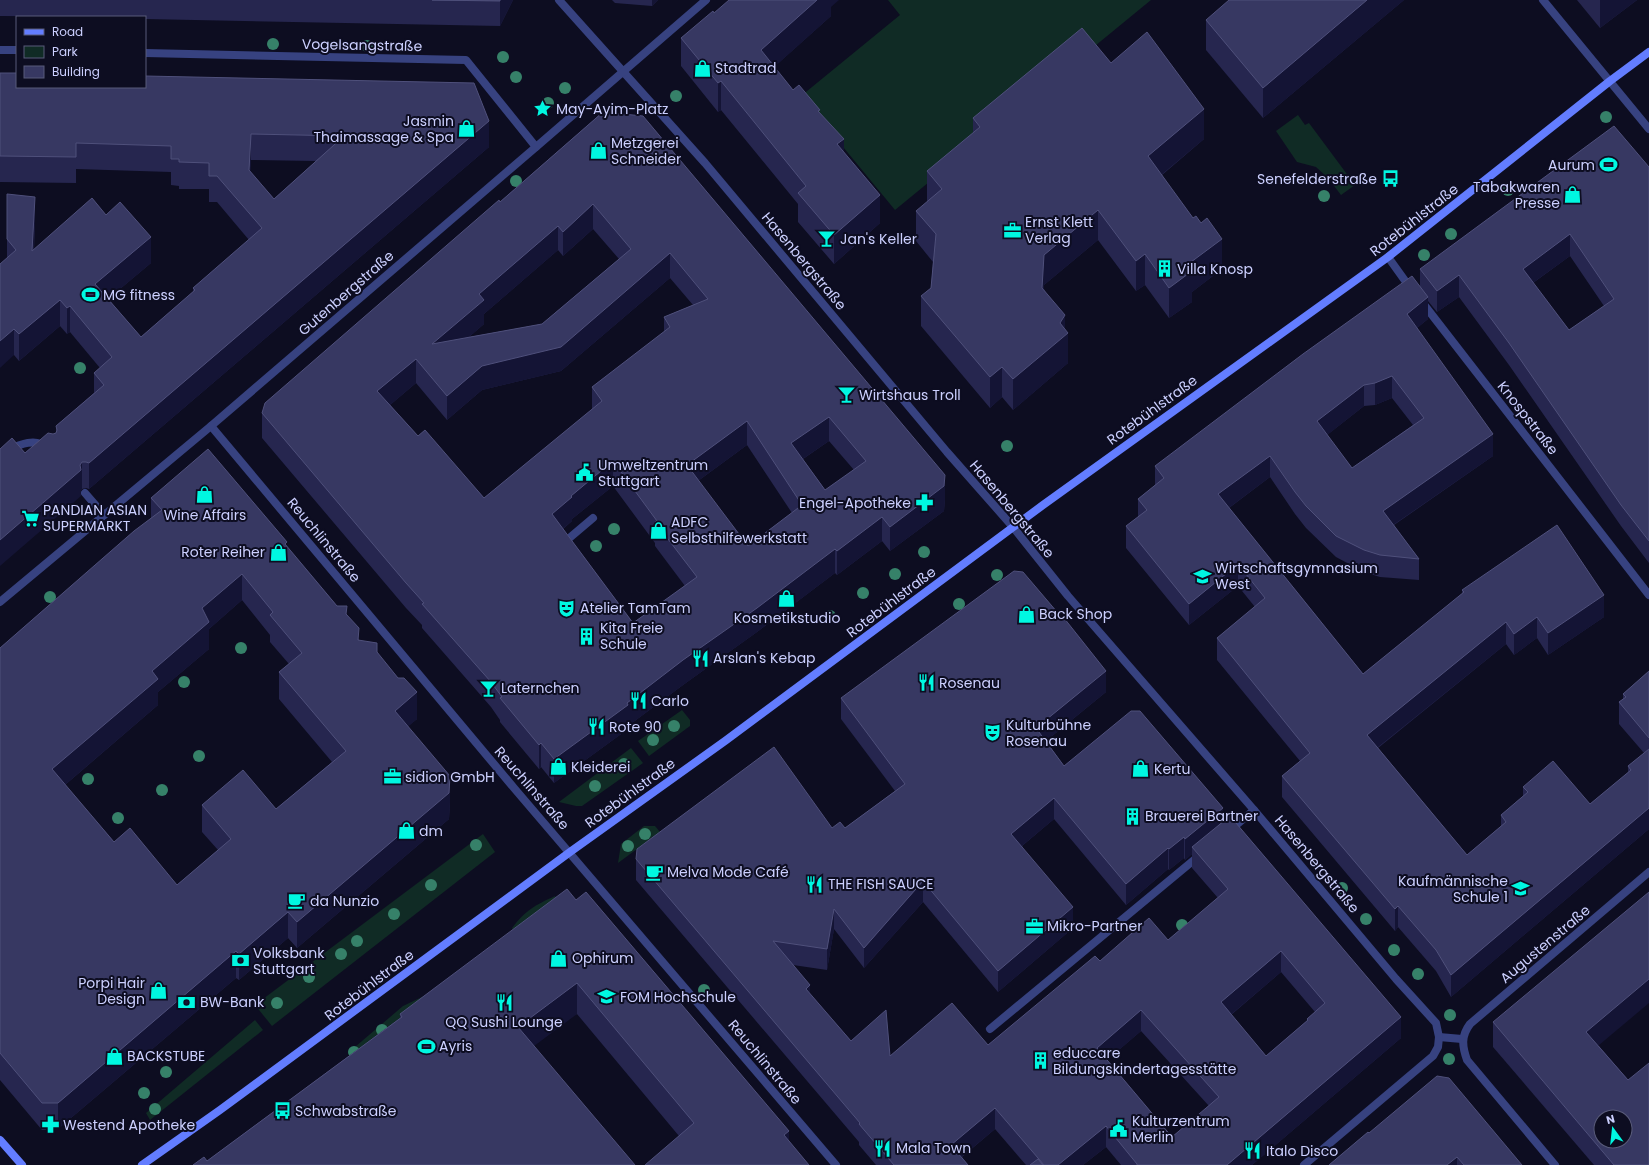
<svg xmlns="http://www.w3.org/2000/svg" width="1649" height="1165" font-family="Poppins,sans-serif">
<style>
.green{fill:#102b25}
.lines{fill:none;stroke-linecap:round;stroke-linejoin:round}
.lane{stroke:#374280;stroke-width:8}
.street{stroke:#374280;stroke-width:8}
.secondary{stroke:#637dff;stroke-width:8}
.tree{fill:#368169}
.wall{fill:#26264f;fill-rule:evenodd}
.shaded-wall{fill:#141435}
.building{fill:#373862;stroke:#4f507b;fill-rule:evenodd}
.labels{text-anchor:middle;stroke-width:4;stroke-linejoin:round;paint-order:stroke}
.street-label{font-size:14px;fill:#ccd0ff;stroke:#0d0d21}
.poi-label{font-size:14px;fill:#ccd0ff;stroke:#0d0d21;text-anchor:start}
</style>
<rect width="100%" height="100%" fill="#0d0d21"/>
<g class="green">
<path d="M888 0H1151L895 210 801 96 900 15Z"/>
<path d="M1298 115 1305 125 1309 123 1355 185 1341 195 1328 178 1316 167 1297 162 1276 131Z"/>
<path d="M682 710 690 720V726L649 756 638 741Z"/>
<path d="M631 748 643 763 582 806H576L559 802Z"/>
<path d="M644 826H655L660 832 618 863 621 844Z"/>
<path d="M483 834 495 852 272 1026 255 1005Z"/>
<path d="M555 896 562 905 518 937 512 928C525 911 535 905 555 896Z"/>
<path d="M426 995 431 1003 352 1060 348 1053 403 1006Z"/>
<path d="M255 1020 263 1030 150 1120 146 1113Z"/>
</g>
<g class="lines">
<g class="lane">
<path d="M0 453C13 448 35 435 46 448"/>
<path d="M85 493 104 515"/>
<path d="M567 540 593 518"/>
<path d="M1229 831 1254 810"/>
<path d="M990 1029 1200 855"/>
<path d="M1439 1037 1462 1039"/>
</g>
<g class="street">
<path d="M559 0 705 163 947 452 1013 527 1068 596 1254 810 1396 979 1436 1023 1439 1037 1438 1047 1433 1056 1304 1165"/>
<path d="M1543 0 1649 129"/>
<path d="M0 50H17"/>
<path d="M145 53 466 60 536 147"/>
<path d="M1388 257 1411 289"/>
<path d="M1422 302 1649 595"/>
<path d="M211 426 514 788 836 1165"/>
<path d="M0 602 211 426 536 147 706 0"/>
<path d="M1555 1165 1467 1060C1462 1046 1461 1036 1470 1024L1649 872"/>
</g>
<g class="secondary">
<path d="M0 1140 22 1165"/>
<path d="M142 1165 220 1110 570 852 725 741 1043 505 1388 257 1610 81 1649 52"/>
</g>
</g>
<g class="tree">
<circle cx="273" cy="44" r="6"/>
<circle cx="367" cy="46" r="6"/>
<circle cx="503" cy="57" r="6"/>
<circle cx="516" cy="77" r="6"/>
<circle cx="565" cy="88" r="6"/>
<circle cx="676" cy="96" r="6"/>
<circle cx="548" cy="103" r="6"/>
<circle cx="1606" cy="117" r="6"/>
<circle cx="516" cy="181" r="6"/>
<circle cx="1508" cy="190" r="6"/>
<circle cx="1324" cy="196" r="6"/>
<circle cx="1451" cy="234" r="6"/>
<circle cx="1424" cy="255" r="6"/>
<circle cx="80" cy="368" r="6"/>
<circle cx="1007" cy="446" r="6"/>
<circle cx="614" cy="529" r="6"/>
<circle cx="596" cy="546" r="6"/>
<circle cx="924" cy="552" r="6"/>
<circle cx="895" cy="574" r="6"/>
<circle cx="997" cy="575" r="6"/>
<circle cx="863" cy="593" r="6"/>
<circle cx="50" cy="597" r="6"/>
<circle cx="959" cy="604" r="6"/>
<circle cx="830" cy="616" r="6"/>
<circle cx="241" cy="648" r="6"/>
<circle cx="184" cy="682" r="6"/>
<circle cx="674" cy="726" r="6"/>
<circle cx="653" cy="740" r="6"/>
<circle cx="199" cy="756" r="6"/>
<circle cx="624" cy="764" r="6"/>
<circle cx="88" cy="779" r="6"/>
<circle cx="595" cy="786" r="6"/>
<circle cx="162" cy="790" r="6"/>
<circle cx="118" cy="818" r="6"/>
<circle cx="645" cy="834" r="6"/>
<circle cx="476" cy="845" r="6"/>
<circle cx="628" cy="846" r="6"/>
<circle cx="431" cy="885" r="6"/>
<circle cx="1342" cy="888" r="6"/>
<circle cx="394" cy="914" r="6"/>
<circle cx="1366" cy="919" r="6"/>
<circle cx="1182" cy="925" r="6"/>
<circle cx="357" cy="941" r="6"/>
<circle cx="1394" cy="950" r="6"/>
<circle cx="341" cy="954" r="6"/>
<circle cx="1418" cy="974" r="6"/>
<circle cx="309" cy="977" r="6"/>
<circle cx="704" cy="990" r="6"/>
<circle cx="277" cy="1003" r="6"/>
<circle cx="1450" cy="1015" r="6"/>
<circle cx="382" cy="1030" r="6"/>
<circle cx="354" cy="1052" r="6"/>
<circle cx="1449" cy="1059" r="6"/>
<circle cx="166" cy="1072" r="6"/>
<circle cx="144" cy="1093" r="6"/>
<circle cx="155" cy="1109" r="6"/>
</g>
<g class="wall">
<path d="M0 0H513L500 26 145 19V17L0 16Z"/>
<path d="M612 0H658L652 6 615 3Z"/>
<path d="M1404 0 1263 118 1206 50V20Z"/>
<path d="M1577 0H1637L1600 28Z"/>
<path d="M831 7V16L774 67 793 90 820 113 844 152 880 223 834 264 798 222V204L721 110 718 112 681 66V38L714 13Z"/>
<path d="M1111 63 1204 139 1162 175 1222 269 1192 292V302L1169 318 1145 285 1136 291 1098 240 1044 285V289L1065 330 1068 363 1013 410 1002 397 990 408 921 326V296L931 288 933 262 916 241V211L927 202V171L973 133V118Z"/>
<path d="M0 73 489 147 89 489 86 488 82 489 81 490V496L25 453 56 433V426L94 393V373L100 368 70 332 67 334 60 326 19 361 14 355 7 258V239L35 223 34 250 106 215 151 263 108 299 141 337 193 292V288L249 240 217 202H209V189H179V186L171 185V172L76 169V183L0 182ZM251 160 316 161 274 199 250 172Z"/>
<path d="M603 112 945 499 944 511 890 551 882 541 837 575 835 573 757 632 683 685 628 726V729L554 783 541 767 539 769 500 722V720L491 707 422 628V625L406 608 262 438V413L500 202ZM593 229 619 259 542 324 469 337 484 324V314L558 250 563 256ZM670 278 693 305 664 317V332L592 387V410L484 498 418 436 390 405 416 383 447 420 482 390 561 371ZM829 441 854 470 825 490 803 459ZM747 445 792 513 748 546 698 481ZM613 486 655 543V546L685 586 633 623 563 529 572 521V519Z"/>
<path d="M1649 167V563L1621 526 1509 365 1459 297 1437 312 1428 301V319L1417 328 1493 456 1394 525 1419 559V580L1380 577 1364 572 1336 557 1306 528 1295 514 1270 477 1229 508 1363 674 1462 594V590L1604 617 1548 655 1537 638 1514 655 1506 644 1378 748 1467 855 1501 826V815L1523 796V787L1590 804 1628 773V766L1644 753 1619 724V702L1623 699V694L1649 671V829L1451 997 1436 971 1398 927 1395 931 1282 797V776L1300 761 1217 660V638L1255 607 1238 586 1189 625 1126 548V526L1138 517V499L1155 485V466L1420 287V269ZM1570 256 1604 306 1569 330 1533 283ZM1392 398 1413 425 1352 468 1327 435 1364 406 1375 405Z"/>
<path d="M151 498 287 547 337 606 347 615 359 640 377 653 417 719 408 726 450 802 449 819 297 948 288 938 239 980 236 978 58 1129 42 1130 0 1080V648L151 518ZM242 600 270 635V642L289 664 279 672V699L332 762 276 809 202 805V832L218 850 177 885 114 842 65 785 158 705V692L209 649V629Z"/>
<path d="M1106 692 1046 741 1064 766 1223 822 1401 1038 1252 1165H1121L1106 1147 1083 1165H1026L995 1129 962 1157 968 1165H876L859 1145V1142L636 880V859L832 828H845L895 791 841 719V698ZM1054 819 1126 905 1168 869 1169 870 1184 858 1185 860 1192 854V868L1218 898 1168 940 1100 961 988 1045 890 1056 851 1041 810 994 793 965 827 970 834 929 864 968 923 902 998 992 1073 928 1022 846ZM1281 972 1315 1012 1307 1019V1021L1266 1056 1231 1015ZM1141 1031 1209 1106 1172 1137 1107 1060Z"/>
<path d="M576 900 789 1141 679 1136 577 1014 207 1161 400 1018V1014Z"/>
<path d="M1493 1022 1599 1046 1628 1080 1649 1165H1594L1493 1047Z"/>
<path d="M1369 1133 1522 1165H1329Z"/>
</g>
<g class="shaded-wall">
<path d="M500 0H513L500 26Z"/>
<path d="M652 0H658L652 6Z"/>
<path d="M817 0H839L831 7V16L761 79V50Z"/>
<path d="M1367 0H1404L1263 118V88Z"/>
<path d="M1600 0H1637L1600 28Z"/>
<path d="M721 81V110L718 112V83Z"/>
<path d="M1204 109V139L1148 186V156Z"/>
<path d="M489 121V147L89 489V463Z"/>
<path d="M251 134V160L249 196V170Z"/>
<path d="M844 139V167L837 144Z"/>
<path d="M880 195V223L834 264V235Z"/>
<path d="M35 197V223L32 277V251Z"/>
<path d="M593 204V229L563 256V232Z"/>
<path d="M1098 210V240L1044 285 1042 318V288L1044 255Z"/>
<path d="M558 226V250L484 314V324L432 369V344L479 294Z"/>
<path d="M1570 234V256L1523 290V269Z"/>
<path d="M151 237V263L95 310V284Z"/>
<path d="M1222 239V269L1192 292V302L1169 318V288L1187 265Z"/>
<path d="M670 253V278L561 371 482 390 447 420V396L482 366Z"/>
<path d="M1145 254V285L1136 291V261Z"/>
<path d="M1459 275V297L1437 312V291Z"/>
<path d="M1428 297V319L1407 336V314Z"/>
<path d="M60 300V326L19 361V334Z"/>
<path d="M70 306V332L67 334V308Z"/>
<path d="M1065 315V335L1068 333V363L1013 410V379L1060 323Z"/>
<path d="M14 329V355L0 368V341Z"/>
<path d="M416 359V383L377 416V391Z"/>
<path d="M1002 367V397L990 408V377Z"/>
<path d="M1392 376V398L1375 405V383Z"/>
<path d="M1364 385V406L1317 443V421Z"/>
<path d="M829 417V441L791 467V443Z"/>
<path d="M747 421V445L687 489V465Z"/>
<path d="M1493 434V456L1383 532V511Z"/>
<path d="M1270 456V477L1218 516V494Z"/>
<path d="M613 461V486L572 519V521L552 538V514L571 496Z"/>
<path d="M82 462V489L81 490V496L0 566V540L80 465Z"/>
<path d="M945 475V499L944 511 890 551V527Z"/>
<path d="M882 517V541L837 575V551Z"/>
<path d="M835 549V573L757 632 683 685 628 726V729L554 783V759L683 660Z"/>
<path d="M1238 564V586L1189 625V604Z"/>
<path d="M242 574V600L209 629V649L158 692V705L52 796V769L152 671 202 608Z"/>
<path d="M1604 595V617L1548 655V633Z"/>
<path d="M1537 617V638L1514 655V634Z"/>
<path d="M1506 622V644L1367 756V735Z"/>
<path d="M1106 671V692L1036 749V728Z"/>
<path d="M417 692V719L395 738V711Z"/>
<path d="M541 743V767L539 769V745Z"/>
<path d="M450 776V802L449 819 297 948V922Z"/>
<path d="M1054 798V819L1011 855V834Z"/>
<path d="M1223 808V829L1192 847V854L1185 860V839Z"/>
<path d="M1649 808V829L1451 997V975Z"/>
<path d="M1184 837V858L1169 870V849Z"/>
<path d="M1168 848V869L1126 905V884Z"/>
<path d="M923 881V902L864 968V948Z"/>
<path d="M1398 906V927L1395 931V909Z"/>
<path d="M1073 907V928L998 992V971Z"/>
<path d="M834 909V929L827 970V949Z"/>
<path d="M288 912V938L239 980V954Z"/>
<path d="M236 951V978L58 1129V1103Z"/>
<path d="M1281 951V972L1221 1023V1002Z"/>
<path d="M1649 979V1003L1586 1056V1032Z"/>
<path d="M577 983V1014L518 1058V1027Z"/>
<path d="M810 985V1006L806 989Z"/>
<path d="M1141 1010V1031L1097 1069V1048Z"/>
<path d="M1401 1017V1038L1252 1165H1227Z"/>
<path d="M995 1108V1129L952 1165 951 1145Z"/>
<path d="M1106 1126V1147L1083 1165H1058Z"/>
<path d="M789 1131V1162L784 1135Z"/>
<path d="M1457 1157V1165H1447Z"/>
</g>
<g class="building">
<path d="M432 0H500V1Z"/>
<path d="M729 0H817L761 50 793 90 799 85 820 110 818 111 844 139 837 144 880 195 834 235 798 193 806 186 721 81 718 83 681 38 713 11 714 13Z"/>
<path d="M1229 0H1367L1263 88 1206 20Z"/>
<path d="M1082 28 1111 63 1147 32 1204 109 1148 156 1193 218 1196 216 1201 223 1207 218 1222 239 1187 265 1192 271 1169 288 1145 254 1136 261 1098 210 1044 255 1042 288 1065 315 1060 323 1068 333 1013 379 1002 367 990 377 921 296 931 288 936 234 916 211 942 189 927 171 980 127 973 118Z"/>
<path d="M0 73H17V87H145V76L474 83 489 121 89 463 86 462H82L80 465 81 470 0 540V449L12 438 25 453 48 433 53 434 56 433 57 430 56 426 104 385 94 373 112 357 70 306 67 308 60 300 19 334 14 329 0 341V264L16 250 7 239V194L35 197 32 251 92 198 106 215 120 202 151 237 95 284 141 337 195 290 193 288 262 228 217 176H209V163L179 162V159H171V146L76 143V157L0 156ZM251 134 344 136 274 199 249 170Z"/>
<path d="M603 112 643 116 945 475 944 486 890 527 882 517 837 551 835 549 757 608 683 660 627 703 628 705 554 759 541 743 539 745 500 698 502 697 491 682 422 604 424 603 406 583 262 413 265 403 499 200 500 202ZM593 204 631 249 542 324 432 344 484 300 479 294 558 226 563 232ZM670 253 708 299 664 317 670 327 592 387 602 401 484 498 425 430 418 436 377 391 416 359 447 396 482 366 561 347ZM829 417 866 461 825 490 791 443ZM747 421 802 505 748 546 687 465ZM613 461 657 521 655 522 697 577 633 623 552 514 572 497 571 496Z"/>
<path d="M1614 126 1649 167V541L1621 505 1509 343 1459 275 1437 291 1420 269ZM1570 234 1614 299 1569 330 1523 269Z"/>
<path d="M1412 276 1428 297 1407 314 1493 434 1383 511 1419 559 1380 555 1364 550 1336 536 1306 506 1295 492 1270 456 1218 494 1363 674 1464 592 1462 590 1557 525 1604 595 1548 633 1537 617 1514 634 1506 622 1367 735 1467 855 1506 822 1501 815 1528 792 1523 787 1553 761 1590 804 1631 770 1628 766 1649 749V808L1451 975 1436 950 1398 906 1395 909 1282 776 1310 753 1217 638 1265 598 1238 564 1189 604 1126 526 1147 510 1138 499 1164 478 1155 466 1303 354ZM1392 376 1424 418 1352 468 1317 421 1364 385 1375 383Z"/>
<path d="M208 449 287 542 285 544 337 606H347L346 614 359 628 358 640 377 643V652L398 678H404L417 692 395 711 450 776 449 793 297 922 288 912 239 954 236 951 58 1103H42L0 1053V648L134 531 162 510 151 498ZM242 574 273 612 270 615 302 653 279 672 346 751 276 809 243 770 202 805 231 839 177 885 130 828 114 842 52 769 158 679 152 671 209 622 202 608Z"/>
<path d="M1014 571 1023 572 1063 619 1064 618 1106 671 1036 728 1064 766 1131 711H1140L1223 808 1185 839 1184 837 1169 849 1168 848 1126 884 1054 798 1011 834 1073 907 998 971 923 881 864 948 834 909 827 949 773 941 810 985 806 989 851 1041 886 1010 890 1056 952 1003 988 1045 1095 956 1100 961 1149 918 1168 940 1228 889 1192 847 1230 816 1401 1017 1227 1165H1137V1164L1106 1126 1058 1165H1044L995 1108 951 1145 968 1165H894L859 1124 860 1123 636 859 637 849 774 747 832 828 840 822 845 828 905 784 841 698ZM1281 951 1325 1003 1307 1019 1308 1020 1266 1056 1221 1002ZM1141 1010 1219 1097 1172 1137 1097 1048Z"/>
<path d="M1649 671V738L1619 702 1626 697 1623 694Z"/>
<path d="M567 889 576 900 586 892 789 1131 784 1135 809 1165H645L694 1123 577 983 518 1027 635 1165H193L204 1157 207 1161 402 1017 400 1014Z"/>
<path d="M1649 892V979L1586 1032 1628 1080 1649 1063V1165H1614L1493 1022ZM1601 1117H1625V1141H1601Z"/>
<path d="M1437 1076 1449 1078 1522 1165H1464L1457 1157 1447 1165H1329L1368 1132 1369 1133Z"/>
<path d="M1038 1159 1043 1165H1030Z"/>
</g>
<defs>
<symbol id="shop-bare" viewBox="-9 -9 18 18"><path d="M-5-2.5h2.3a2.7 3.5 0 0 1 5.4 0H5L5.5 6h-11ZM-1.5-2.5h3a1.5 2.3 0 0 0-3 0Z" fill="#00f7e1" stroke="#0d0d21" stroke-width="2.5" paint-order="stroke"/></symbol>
<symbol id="sight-bare" viewBox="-9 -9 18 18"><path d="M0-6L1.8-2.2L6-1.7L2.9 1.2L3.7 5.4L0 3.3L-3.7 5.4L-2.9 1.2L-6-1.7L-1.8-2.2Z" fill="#00f7e1" stroke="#0d0d21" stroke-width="2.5" paint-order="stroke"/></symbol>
<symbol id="stadium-bare" viewBox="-9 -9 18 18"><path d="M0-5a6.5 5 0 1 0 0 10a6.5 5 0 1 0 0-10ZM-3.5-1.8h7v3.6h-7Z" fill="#00f7e1" stroke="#0d0d21" stroke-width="2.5" paint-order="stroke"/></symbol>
<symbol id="bus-bare" viewBox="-9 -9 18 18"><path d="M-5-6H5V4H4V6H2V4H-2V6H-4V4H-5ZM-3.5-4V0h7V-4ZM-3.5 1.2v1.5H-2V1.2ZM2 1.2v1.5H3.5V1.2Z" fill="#00f7e1" stroke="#0d0d21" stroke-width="2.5" paint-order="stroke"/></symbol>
<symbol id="office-bare" viewBox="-9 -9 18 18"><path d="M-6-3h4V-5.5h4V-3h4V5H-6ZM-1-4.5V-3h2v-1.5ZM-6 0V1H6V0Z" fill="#00f7e1" stroke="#0d0d21" stroke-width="2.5" paint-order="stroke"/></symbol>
<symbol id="bar-bare" viewBox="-9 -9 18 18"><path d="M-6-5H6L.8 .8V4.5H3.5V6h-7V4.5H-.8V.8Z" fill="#00f7e1" stroke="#0d0d21" stroke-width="2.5" paint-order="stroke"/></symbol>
<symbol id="building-bare" viewBox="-9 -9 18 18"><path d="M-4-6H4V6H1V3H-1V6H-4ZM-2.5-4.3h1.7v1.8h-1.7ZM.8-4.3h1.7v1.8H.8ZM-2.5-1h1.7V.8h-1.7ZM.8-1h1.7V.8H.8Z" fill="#00f7e1" stroke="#0d0d21" stroke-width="2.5" paint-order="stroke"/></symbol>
<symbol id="civic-bare" viewBox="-9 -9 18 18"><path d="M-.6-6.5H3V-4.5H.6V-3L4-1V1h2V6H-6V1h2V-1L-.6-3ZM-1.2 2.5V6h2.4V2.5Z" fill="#00f7e1" stroke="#0d0d21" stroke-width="2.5" paint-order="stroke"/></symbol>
<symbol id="pharmacy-bare" viewBox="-9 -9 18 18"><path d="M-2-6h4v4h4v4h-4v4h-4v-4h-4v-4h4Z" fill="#00f7e1" stroke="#0d0d21" stroke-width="2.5" paint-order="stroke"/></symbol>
<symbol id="supermarket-bare" viewBox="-9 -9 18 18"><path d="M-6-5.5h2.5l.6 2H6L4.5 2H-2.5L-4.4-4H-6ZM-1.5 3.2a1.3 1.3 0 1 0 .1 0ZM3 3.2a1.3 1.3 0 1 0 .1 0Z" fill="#00f7e1" stroke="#0d0d21" stroke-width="2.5" paint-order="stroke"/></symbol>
<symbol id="school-bare" viewBox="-9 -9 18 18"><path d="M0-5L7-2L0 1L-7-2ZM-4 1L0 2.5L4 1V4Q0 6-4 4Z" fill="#00f7e1" stroke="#0d0d21" stroke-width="2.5" paint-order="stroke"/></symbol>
<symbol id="theatre-bare" viewBox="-9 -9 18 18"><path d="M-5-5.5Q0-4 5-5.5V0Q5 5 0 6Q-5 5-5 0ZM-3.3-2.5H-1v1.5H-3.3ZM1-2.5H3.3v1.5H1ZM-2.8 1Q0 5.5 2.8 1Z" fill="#00f7e1" stroke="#0d0d21" stroke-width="2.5" paint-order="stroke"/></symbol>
<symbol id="restaurant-bare" viewBox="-9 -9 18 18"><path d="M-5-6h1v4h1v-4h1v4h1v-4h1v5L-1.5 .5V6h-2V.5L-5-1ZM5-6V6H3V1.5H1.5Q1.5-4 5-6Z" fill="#00f7e1" stroke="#0d0d21" stroke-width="2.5" paint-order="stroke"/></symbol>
<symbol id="cafe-bare" viewBox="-9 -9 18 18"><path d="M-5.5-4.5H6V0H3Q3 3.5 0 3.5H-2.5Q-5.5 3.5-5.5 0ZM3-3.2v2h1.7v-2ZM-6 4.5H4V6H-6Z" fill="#00f7e1" stroke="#0d0d21" stroke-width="2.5" paint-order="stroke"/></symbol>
<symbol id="bank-bare" viewBox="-9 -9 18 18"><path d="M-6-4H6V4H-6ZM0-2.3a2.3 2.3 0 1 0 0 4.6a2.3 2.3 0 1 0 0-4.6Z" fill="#00f7e1" stroke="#0d0d21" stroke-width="2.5" paint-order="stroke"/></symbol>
<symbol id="university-bare" viewBox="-9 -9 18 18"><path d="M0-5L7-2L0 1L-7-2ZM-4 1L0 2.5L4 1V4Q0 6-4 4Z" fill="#00f7e1" stroke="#0d0d21" stroke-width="2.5" paint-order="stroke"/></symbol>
</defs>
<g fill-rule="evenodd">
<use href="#shop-bare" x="690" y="56" width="25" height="25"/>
<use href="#sight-bare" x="530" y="96" width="25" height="25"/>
<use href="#shop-bare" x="454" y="116" width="25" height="25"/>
<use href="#shop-bare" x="586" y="138" width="25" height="25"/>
<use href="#stadium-bare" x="1596" y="152" width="25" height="25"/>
<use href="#bus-bare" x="1378" y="166" width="25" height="25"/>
<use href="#shop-bare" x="1560" y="182" width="25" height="25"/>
<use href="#office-bare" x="1000" y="218" width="25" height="25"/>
<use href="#bar-bare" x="814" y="226" width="25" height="25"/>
<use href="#building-bare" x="1152" y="256" width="25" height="25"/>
<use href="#stadium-bare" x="78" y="282" width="25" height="25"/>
<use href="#bar-bare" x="834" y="382" width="25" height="25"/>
<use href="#civic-bare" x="572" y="460" width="25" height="25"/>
<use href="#shop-bare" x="192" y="482" width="25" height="25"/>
<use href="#pharmacy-bare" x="912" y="490" width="25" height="25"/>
<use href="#supermarket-bare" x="18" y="506" width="25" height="25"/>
<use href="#shop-bare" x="646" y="518" width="25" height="25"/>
<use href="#shop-bare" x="266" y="540" width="25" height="25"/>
<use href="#school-bare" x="1190" y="564" width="25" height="25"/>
<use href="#shop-bare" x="774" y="586" width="25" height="25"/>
<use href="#theatre-bare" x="554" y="596" width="25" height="25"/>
<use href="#shop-bare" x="1014" y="602" width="25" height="25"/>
<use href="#building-bare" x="574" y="624" width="25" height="25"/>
<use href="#restaurant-bare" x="688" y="646" width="25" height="25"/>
<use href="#restaurant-bare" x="914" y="670" width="25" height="25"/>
<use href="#bar-bare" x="476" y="676" width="25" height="25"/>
<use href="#restaurant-bare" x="626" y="688" width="25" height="25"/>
<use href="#restaurant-bare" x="584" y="714" width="25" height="25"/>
<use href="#theatre-bare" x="980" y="720" width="25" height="25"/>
<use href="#shop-bare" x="546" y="754" width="25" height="25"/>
<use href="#shop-bare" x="1128" y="756" width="25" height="25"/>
<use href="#office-bare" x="380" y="764" width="25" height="25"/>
<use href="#building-bare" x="1120" y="804" width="25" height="25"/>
<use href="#shop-bare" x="394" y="818" width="25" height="25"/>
<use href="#cafe-bare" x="642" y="860" width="25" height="25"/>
<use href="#restaurant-bare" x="802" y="872" width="25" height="25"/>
<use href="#school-bare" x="1508" y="876" width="25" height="25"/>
<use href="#cafe-bare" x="284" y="888" width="25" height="25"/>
<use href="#office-bare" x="1022" y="914" width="25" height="25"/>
<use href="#shop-bare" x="546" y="946" width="25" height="25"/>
<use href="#bank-bare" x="228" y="948" width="25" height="25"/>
<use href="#shop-bare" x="146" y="978" width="25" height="25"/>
<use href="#university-bare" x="594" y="984" width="25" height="25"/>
<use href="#bank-bare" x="174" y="990" width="25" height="25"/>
<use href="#restaurant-bare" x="492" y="990" width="25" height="25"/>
<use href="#stadium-bare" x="414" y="1034" width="25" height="25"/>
<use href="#shop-bare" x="102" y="1044" width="25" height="25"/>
<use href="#building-bare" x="1028" y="1048" width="25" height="25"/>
<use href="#bus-bare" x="270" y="1098" width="25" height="25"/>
<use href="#pharmacy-bare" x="38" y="1112" width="25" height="25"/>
<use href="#civic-bare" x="1106" y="1116" width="25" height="25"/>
<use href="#restaurant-bare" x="870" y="1136" width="25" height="25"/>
<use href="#restaurant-bare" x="1240" y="1138" width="25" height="25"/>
</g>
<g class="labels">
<g class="street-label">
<text transform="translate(362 45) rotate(1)" y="5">Vogelsangstraße</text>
<text transform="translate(1414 220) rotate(-38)" y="5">Rotebühlstraße</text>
<text transform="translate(804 261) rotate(50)" y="5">Hasenbergstraße</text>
<text transform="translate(346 293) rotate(-41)" y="5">Gutenbergstraße</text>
<text transform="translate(1152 410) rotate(-36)" y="5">Rotebühlstraße</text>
<text transform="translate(1528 418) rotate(52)" y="5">Knospstraße</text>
<text transform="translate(1012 509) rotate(50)" y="5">Hasenbergstraße</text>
<text transform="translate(324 540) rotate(50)" y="5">Reuchlinstraße</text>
<text transform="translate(891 602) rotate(-37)" y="5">Rotebühlstraße</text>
<text transform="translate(532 788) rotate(49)" y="5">Reuchlinstraße</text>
<text transform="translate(630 793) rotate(-36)" y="5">Rotebühlstraße</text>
<text transform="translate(1317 864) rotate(50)" y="5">Hasenbergstraße</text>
<text transform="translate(1545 944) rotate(-40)" y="5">Augustenstraße</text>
<text transform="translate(369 985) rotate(-37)" y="5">Rotebühlstraße</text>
<text transform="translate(765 1062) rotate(50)" y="5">Reuchlinstraße</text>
</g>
<g class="poi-label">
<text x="715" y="73">Stadtrad</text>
<text x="556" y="114">May-Ayim-Platz</text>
<text x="454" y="126" text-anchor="end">Jasmin<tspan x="454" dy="16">Thaimassage &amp; Spa</tspan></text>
<text x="611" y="148">Metzgerei<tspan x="611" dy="16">Schneider</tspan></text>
<text x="1595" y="170" text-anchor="end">Aurum</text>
<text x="1377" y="184" text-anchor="end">Senefelderstraße</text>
<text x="1560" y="192" text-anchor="end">Tabakwaren<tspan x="1560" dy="16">Presse</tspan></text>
<text x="1025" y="227">Ernst Klett<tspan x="1025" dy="16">Verlag</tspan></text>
<text x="840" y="244">Jan's Keller</text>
<text x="1177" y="274">Villa Knosp</text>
<text x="103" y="300">MG fitness</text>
<text x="859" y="400">Wirtshaus Troll</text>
<text x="598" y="470">Umweltzentrum<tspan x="598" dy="16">Stuttgart</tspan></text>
<text x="911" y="508" text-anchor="end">Engel-Apotheke</text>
<text x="43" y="515">PANDIAN ASIAN<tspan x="43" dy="16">SUPERMARKT</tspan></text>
<text x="205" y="520" text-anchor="middle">Wine Affairs</text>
<text x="671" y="527">ADFC<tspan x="671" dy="16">Selbsthilfewerkstatt</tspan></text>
<text x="265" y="557" text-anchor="end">Roter Reiher</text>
<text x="1215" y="573">Wirtschaftsgymnasium<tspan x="1215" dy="16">West</tspan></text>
<text x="580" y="613">Atelier TamTam</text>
<text x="1039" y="619">Back Shop</text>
<text x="787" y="623" text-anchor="middle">Kosmetikstudio</text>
<text x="600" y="633">Kita Freie<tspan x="600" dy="16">Schule</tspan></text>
<text x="713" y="663">Arslan's Kebap</text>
<text x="939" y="688">Rosenau</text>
<text x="501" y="693">Laternchen</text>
<text x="651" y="706">Carlo</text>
<text x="1006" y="730">Kulturbühne<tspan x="1006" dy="16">Rosenau</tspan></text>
<text x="609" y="732">Rote 90</text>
<text x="571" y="772">Kleiderei</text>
<text x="1154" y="774">Kertu</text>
<text x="405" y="782">sidion GmbH</text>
<text x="1145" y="821">Brauerei Bartner</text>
<text x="419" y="836">dm</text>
<text x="667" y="877">Melva Mode Café</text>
<text x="1508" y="886" text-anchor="end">Kaufmännische<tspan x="1508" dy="16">Schule 1</tspan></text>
<text x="828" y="889">THE FISH SAUCE</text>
<text x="310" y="906">da Nunzio</text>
<text x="1047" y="931">Mikro-Partner</text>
<text x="253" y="958">Volksbank<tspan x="253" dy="16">Stuttgart</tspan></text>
<text x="572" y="963">Ophirum</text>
<text x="145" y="988" text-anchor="end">Porpi Hair<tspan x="145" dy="16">Design</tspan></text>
<text x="620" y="1002">FOM Hochschule</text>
<text x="200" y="1007">BW-Bank</text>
<text x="504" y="1027" text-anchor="middle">QQ Sushi Lounge</text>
<text x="439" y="1051">Ayris</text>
<text x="1053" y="1058">educcare<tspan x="1053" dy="16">Bildungskindertagesstätte</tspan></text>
<text x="127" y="1061">BACKSTUBE</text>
<text x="295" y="1116">Schwabstraße</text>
<text x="1132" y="1126">Kulturzentrum<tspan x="1132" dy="16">Merlin</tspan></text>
<text x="63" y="1130">Westend Apotheke</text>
<text x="896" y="1153">Mala Town</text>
<text x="1266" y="1156">Italo Disco</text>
</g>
</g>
<rect x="16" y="16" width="130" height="72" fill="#0d0d21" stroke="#595b7a"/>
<rect x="24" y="29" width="20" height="6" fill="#637dff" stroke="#595b7a"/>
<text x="52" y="36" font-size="12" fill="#ccd0ff">Road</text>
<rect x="24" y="46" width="20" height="12" fill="#102b25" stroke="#595b7a"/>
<text x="52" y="56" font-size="12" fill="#ccd0ff">Park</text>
<rect x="24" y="66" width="20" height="12" fill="#373862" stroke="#595b7a"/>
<text x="52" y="76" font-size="12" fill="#ccd0ff">Building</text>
<g transform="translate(1613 1129) rotate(345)"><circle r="19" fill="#0d0d21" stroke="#595b7a"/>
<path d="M0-3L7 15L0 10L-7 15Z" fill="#00f7e1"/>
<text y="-6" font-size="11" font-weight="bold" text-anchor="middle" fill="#ccd0ff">N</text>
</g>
</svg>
